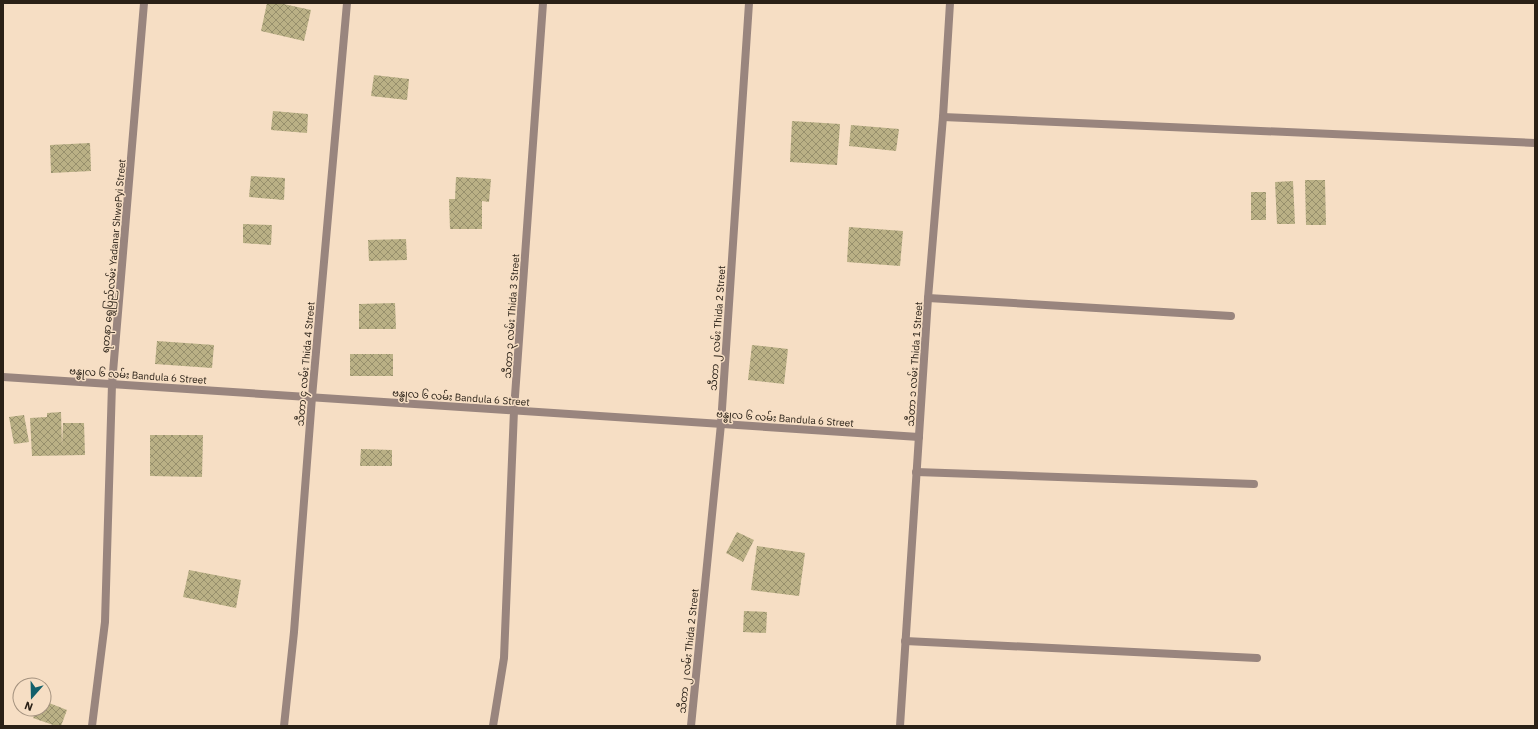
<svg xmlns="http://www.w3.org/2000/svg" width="1538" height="729" font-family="'IBM Plex Sans','Noto Sans Myanmar',sans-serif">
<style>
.building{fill:url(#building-cross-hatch)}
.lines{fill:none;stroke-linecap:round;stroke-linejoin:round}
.street{stroke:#99857e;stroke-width:8}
.labels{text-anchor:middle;stroke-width:3;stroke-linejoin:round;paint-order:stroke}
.street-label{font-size:10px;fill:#2a2117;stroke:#f6dec4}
</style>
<defs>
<pattern id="building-cross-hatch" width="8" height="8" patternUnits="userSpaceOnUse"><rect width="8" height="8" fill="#bab085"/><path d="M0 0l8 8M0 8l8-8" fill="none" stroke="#978f6c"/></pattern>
</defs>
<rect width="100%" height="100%" fill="#f6dec4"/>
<g class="building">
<path d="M267 3H279L311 10 304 41 261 31Z"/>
<path d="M374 75 409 79 407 100 371 96Z"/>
<path d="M273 111 308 114 307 133 271 130Z"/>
<path d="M792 121 840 124 837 165 790 162Z"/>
<path d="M851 125 899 129 896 151 849 146Z"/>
<path d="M90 143 91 171 51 173 50 145Z"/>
<path d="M251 176 285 178 284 200 249 197Z"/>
<path d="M456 177 491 179 489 202 482 201V229H450L449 199H455Z"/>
<path d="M1305 180H1325L1326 225H1306Z"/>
<path d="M1293 181 1295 224H1277L1275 182Z"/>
<rect x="1251" y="192" width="15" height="28"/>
<path d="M243 224 272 225 271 245 243 243Z"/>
<path d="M849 227 903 231 900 266 847 262Z"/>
<path d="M406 239 407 260 369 261 368 240Z"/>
<path d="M395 303 396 329H359V304Z"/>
<path d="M157 341 214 345 212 368 155 364Z"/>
<path d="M752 345 788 349 784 384 748 380Z"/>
<rect x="350" y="354" width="43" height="22"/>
<path d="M61 412 62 446 63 423H84L85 455 32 456 30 418 47 417V413Z"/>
<path d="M24 415 29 442 14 444 9 417Z"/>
<path d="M150 435H203L202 477 150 476Z"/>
<path d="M361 449 392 450V466H360Z"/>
<path d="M737 532 754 540 743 562 726 553Z"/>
<path d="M757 546 805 553 799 596 751 590Z"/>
<path d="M189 570 241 580 236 608 183 597Z"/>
<path d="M744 611 767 612 766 633 743 632Z"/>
<path d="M44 701 67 710 61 726H56L33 718 37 709H44Z"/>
</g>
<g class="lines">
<g class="street">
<path d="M943 117 1535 143"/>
<path d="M928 298 1231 316"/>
<path d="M3 377 919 437"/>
<path d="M916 472 1254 484"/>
<path d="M905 641 1257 658"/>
<path d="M92 726 105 622 112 384 144 3"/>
<path d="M284 726 294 632 312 397 347 3"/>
<path d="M493 726 504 658 514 410 543 3"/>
<path d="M691 726 721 424 749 3"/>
<path d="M900 726 928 298 943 117 950 3"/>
</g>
</g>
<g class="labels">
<g class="street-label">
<text transform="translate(113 256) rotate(-85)" y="4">ရတနာ ရွေပြည်လမ်း Yadanar ShwePyi Street</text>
<text transform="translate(511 316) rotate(-86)" y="4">သီတာ ၃ လမ်း Thida 3 Street</text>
<text transform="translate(717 328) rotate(-86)" y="4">သီတာ ၂ လမ်း Thida 2 Street</text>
<text transform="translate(305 364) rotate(-85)" y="4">သီတာ ၄ လမ်း Thida 4 Street</text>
<text transform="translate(914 364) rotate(-86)" y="4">သီတာ ၁ လမ်း Thida 1 Street</text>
<text transform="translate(138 375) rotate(4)" y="4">ဗန္ဓုလ ၆ လမ်း Bandula 6 Street</text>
<text transform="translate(461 397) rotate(4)" y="4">ဗန္ဓုလ ၆ လမ်း Bandula 6 Street</text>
<text transform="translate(785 418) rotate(4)" y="4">ဗန္ဓုလ ၆ လမ်း Bandula 6 Street</text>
<text transform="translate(688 651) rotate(-84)" y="4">သီတာ ၂ လမ်း Thida 2 Street</text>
</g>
</g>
<rect width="1538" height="729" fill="none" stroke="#2a2117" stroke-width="8"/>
<g transform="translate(32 697) rotate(200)"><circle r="19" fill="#f6dec4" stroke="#a4927f"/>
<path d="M0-3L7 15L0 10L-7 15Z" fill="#13606b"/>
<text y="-6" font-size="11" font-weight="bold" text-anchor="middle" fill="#2a2117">N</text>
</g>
</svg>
